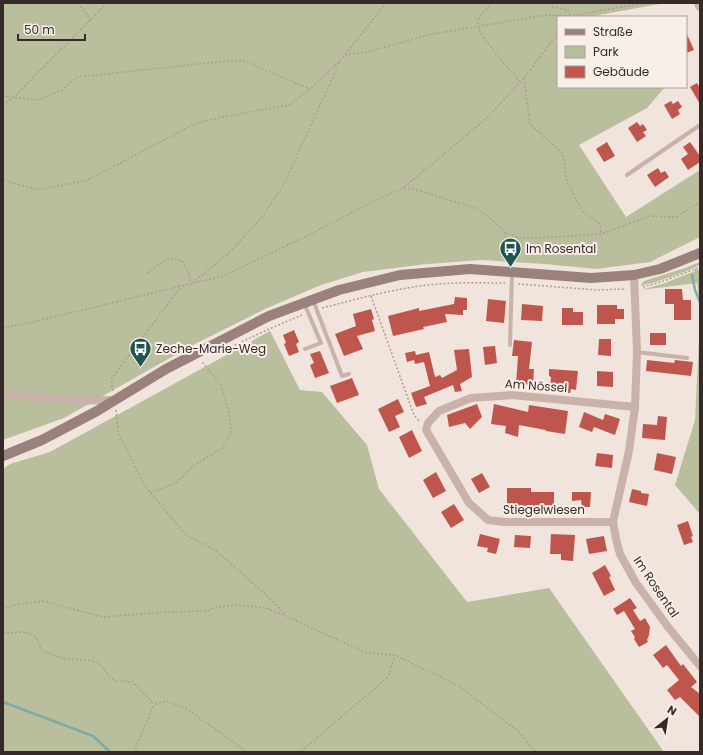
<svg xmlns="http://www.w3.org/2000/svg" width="703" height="755" font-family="Poppins,sans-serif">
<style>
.green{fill:#b9bf9d}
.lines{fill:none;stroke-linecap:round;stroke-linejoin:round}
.stream{stroke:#7daca6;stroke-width:2.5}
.building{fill:#be564d}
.path{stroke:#b49c93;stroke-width:1.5;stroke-dasharray:2 2;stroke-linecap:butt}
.service{stroke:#c8b2a9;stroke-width:4}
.minor{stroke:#c8b2a9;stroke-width:8}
.tertiary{stroke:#c8b2a9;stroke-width:10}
.secondary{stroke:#9b817b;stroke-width:10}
.labels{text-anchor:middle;stroke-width:4;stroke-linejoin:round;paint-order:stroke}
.poi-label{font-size:12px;fill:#352a28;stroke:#f8efe9;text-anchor:start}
.street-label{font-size:12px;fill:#352a28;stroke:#f8efe9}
</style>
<rect width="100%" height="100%" fill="#f0e4dc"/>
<g class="green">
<path d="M3 3H665L588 17H558V87H665L647 108 579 145 626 217 700 170V237L650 262 596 269 545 264 481 260 427 264 363 272 321 285 265 309 191 346 64 418 3 440Z"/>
<path d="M700 262V265C681 274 661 281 640 286L644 281 685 268Z"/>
<path d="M700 269V311L697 283 641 290 665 283Z"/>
<path d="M700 319V514L675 485 695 420Z"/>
<path d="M270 331 300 390 322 392 367 445 379 489 467 602 549 588 664 752H3V469L10 464 50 452Z"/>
</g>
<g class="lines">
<g class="stream">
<path d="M692 275 695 290 700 302"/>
<path d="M3 702 93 736 110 752"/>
</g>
</g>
<g class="building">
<path d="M686 32 694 50 686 53Z"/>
<path d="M697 83 700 88V104L690 87Z"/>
<path d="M671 101 673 104 678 101 682 107 678 110 680 114 672 119 664 105Z"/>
<path d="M637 122 640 126 643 124 647 130 643 132 646 136 637 142 628 128Z"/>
<path d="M607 142 615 156 604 162 596 149Z"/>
<path d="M690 142 700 156V162L688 170 681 159 688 154 683 147Z"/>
<path d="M658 168 661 173 665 171 669 177 655 187 647 175Z"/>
<path d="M665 289H682L683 300H691V320H674V304H665Z"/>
<path d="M455 297 467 298V310H463V315L445 314 447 322 423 327 424 329 393 336 388 316 419 308V311L454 304Z"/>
<path d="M488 299 506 301 504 323 486 321Z"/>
<path d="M522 304 543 306 542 321 521 320Z"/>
<path d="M597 305H617V309H624V319H615V324H597Z"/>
<path d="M562 308H573V312H583V325H562Z"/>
<path d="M371 309 374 319 372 320 375 331 357 336 363 349 344 356 335 334 356 326 353 314Z"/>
<path d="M294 330 299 342 296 344 299 352 289 356 284 344 286 343 283 335Z"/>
<rect x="650" y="333" width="16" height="12"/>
<path d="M599 339H611V356L598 355Z"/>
<path d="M514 340 532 342 529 369H534L533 385 516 384 518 356H512Z"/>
<path d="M495 346 497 363 485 365 483 347Z"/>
<path d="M469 349 472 377 460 384 462 391 455 392 453 385 424 397 427 404 416 407 411 393 430 386 424 362 415 364 414 360 407 362 405 353 415 351 416 355 429 352 435 377 440 375 442 378 457 370 454 350Z"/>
<path d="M320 351 329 373 315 378 310 365 314 363 310 354Z"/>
<path d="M647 360 674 363 675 360 693 362 691 376 646 371Z"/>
<path d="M549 369 578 371 576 390 571 389 570 393 550 391 551 377 549 376Z"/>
<path d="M597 371 613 372V387L597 386Z"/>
<path d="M352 378 359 395 337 403 330 386Z"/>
<path d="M398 399 404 412 395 416 400 427 389 432 378 409Z"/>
<path d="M477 404 482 417 470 429 465 423 449 427 447 415Z"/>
<path d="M494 404 528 412 529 405 568 411 565 434 546 431V430L519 425 518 437 505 433 506 426 491 424Z"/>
<path d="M584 412 603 420 605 414 620 419 615 435 594 427 592 432 579 427Z"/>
<path d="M658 416 667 417 665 440 642 438 643 424 657 425Z"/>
<path d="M412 430 422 451 409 458 399 437Z"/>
<path d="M597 453 613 455 612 468 595 466Z"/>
<path d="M657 453 676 457 672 474 654 470Z"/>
<path d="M436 472 446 491 433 498 423 480Z"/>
<path d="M482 473 490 487 479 493 471 479Z"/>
<path d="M507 488H531V492H554V507L507 506Z"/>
<path d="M632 489 641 491V493L649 494 647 506 629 502Z"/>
<path d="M572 492H591L590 507H582L581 500 572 501Z"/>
<path d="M454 504 464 520 451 528 441 512Z"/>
<path d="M688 521 693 536 691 537 693 542 684 545 677 525Z"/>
<path d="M480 534 500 539 496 554 487 552 488 548 477 546Z"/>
<path d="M551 534 575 535 573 561 561 560V554H550Z"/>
<path d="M515 535 531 536 530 548 514 547Z"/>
<path d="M604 536 607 551 589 554 586 539Z"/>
<path d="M605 565 611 576 609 577 615 590 604 596 592 573Z"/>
<path d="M630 598 637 608 633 610 640 621 645 618 650 627 649 635 647 640 648 642 639 647 634 639 635 637 631 631 635 629 624 611 617 615 613 609Z"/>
<path d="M666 645 681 666 683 664 697 682 691 687 700 694V717L680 697 675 700 667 690 679 680 667 665 663 668 653 655Z"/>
</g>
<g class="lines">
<g class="path">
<path d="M78 3 91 20"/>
<path d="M492 3C487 9 476 17 478 26 479 36 512 72 520 82"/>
<path d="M550 3 553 7 568 10 571 16"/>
<path d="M345 55 367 52 428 35 545 15 571 16 643 3"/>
<path d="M524 78 530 124 563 154 567 182 583 212 600 224 601 234"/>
<path d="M3 96 37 100 61 91 77 77 226 61H244L310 89"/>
<path d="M3 105 13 98 107 3"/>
<path d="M3 180 38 190 88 180 194 124 223 117 289 105 310 89 341 60 386 3"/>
<path d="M404 188 414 189 475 208 489 217 505 232 519 238H538L601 234 650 216 676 217 700 202"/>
<path d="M505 232 508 249 506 263"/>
<path d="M508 249 519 238"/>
<path d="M695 269 700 274"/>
<path d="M147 273 164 261 174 258 183 262 188 272 191 284"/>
<path d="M192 283 229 253 261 218 284 184 340 62"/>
<path d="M518 284 597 290 626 289"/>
<path d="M643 287 664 281 700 267"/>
<path d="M371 296 414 415 420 422"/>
<path d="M322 308C361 298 399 287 439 284 461 282 484 283 506 283"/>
<path d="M3 328 29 323 223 276 313 233 372 202 403 188 486 119 524 78 558 33"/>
<path d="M231 347 269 329 302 315"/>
<path d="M113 391 111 380 117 371 180 288"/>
<path d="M116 410 118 432 144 485 186 535 216 551 261 590 285 614"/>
<path d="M150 493 176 483 196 464 222 448 231 434 229 413 221 385 202 362"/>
<path d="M3 609 14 605 43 601 103 617 166 612 206 611 217 607 239 605 266 608 286 616 366 653 395 655 459 686 518 731 536 752"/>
<path d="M3 633 25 632 33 635 37 639 40 647 45 652 65 659 90 660 99 663 110 677 116 681 133 682 154 704"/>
<path d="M155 704 167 701 187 709 247 752"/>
<path d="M134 752 154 704"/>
<path d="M297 752 303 750 388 677 395 655"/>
</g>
<g class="service">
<path d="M627 175 700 125"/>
<path d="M313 300 342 376 349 374"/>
<path d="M304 303 321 343 305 349"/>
<path d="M510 345 512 273"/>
<path d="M637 352 687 358"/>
</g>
<g class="minor">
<path d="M634 275 637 352 635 407 629 451 613 522 616 539 620 554 636 583 668 627 700 666"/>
<path d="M3 394 74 401 115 400"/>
<path d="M613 522H505L488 520 469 503 426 430 428 423 439 411 471 398 512 395 635 407"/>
</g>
<path class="tertiary" d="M699 3 700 6"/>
<path class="secondary" d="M3 456 42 440 97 411 166 369 269 316 339 290 400 275 470 269 591 278 634 275 660 269 700 253"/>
</g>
<defs>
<symbol id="bus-pin" viewBox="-11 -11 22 30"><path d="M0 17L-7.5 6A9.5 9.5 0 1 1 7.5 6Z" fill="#21544f" stroke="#f8efe9"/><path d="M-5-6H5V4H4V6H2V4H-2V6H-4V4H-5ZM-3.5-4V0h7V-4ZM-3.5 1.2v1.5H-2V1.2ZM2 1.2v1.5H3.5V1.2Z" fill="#fff"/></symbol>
</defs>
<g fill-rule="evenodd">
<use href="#bus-pin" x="498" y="236" width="25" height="34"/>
<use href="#bus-pin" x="128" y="336" width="25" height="34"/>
</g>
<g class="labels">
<g class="poi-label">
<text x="526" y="253">Im Rosental</text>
<text x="156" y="353">Zeche-Marie-Weg</text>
</g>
<g class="street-label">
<text transform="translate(536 386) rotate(4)" y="4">Am Nössel</text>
<text x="544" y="514">Stiegelwiesen</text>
<text transform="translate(656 587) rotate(56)" y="4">Im Rosental</text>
</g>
</g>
<rect width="703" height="755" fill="none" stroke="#352a28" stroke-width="8"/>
<rect x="557" y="16" width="130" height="72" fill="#f8efe9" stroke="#aaa09c"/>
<rect x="565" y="29" width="20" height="6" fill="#9b817b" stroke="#aaa09c"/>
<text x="593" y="36" font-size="12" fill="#352a28">Straße</text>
<rect x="565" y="46" width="20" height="12" fill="#b9bf9d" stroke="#aaa09c"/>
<text x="593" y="56" font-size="12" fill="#352a28">Park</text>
<rect x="565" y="66" width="20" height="12" fill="#be564d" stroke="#aaa09c"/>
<text x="593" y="76" font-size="12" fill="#352a28">Gebäude</text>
<g transform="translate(667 719) rotate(30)" stroke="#f8efe9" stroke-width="3" paint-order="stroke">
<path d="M0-3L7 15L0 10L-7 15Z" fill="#352a28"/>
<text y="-6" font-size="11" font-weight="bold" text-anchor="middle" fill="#352a28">N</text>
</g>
<path d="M18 34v6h67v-6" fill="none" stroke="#352a28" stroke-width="2"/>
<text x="24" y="34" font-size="12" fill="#352a28" stroke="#f8efe9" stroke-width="3" paint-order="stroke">50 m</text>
</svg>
